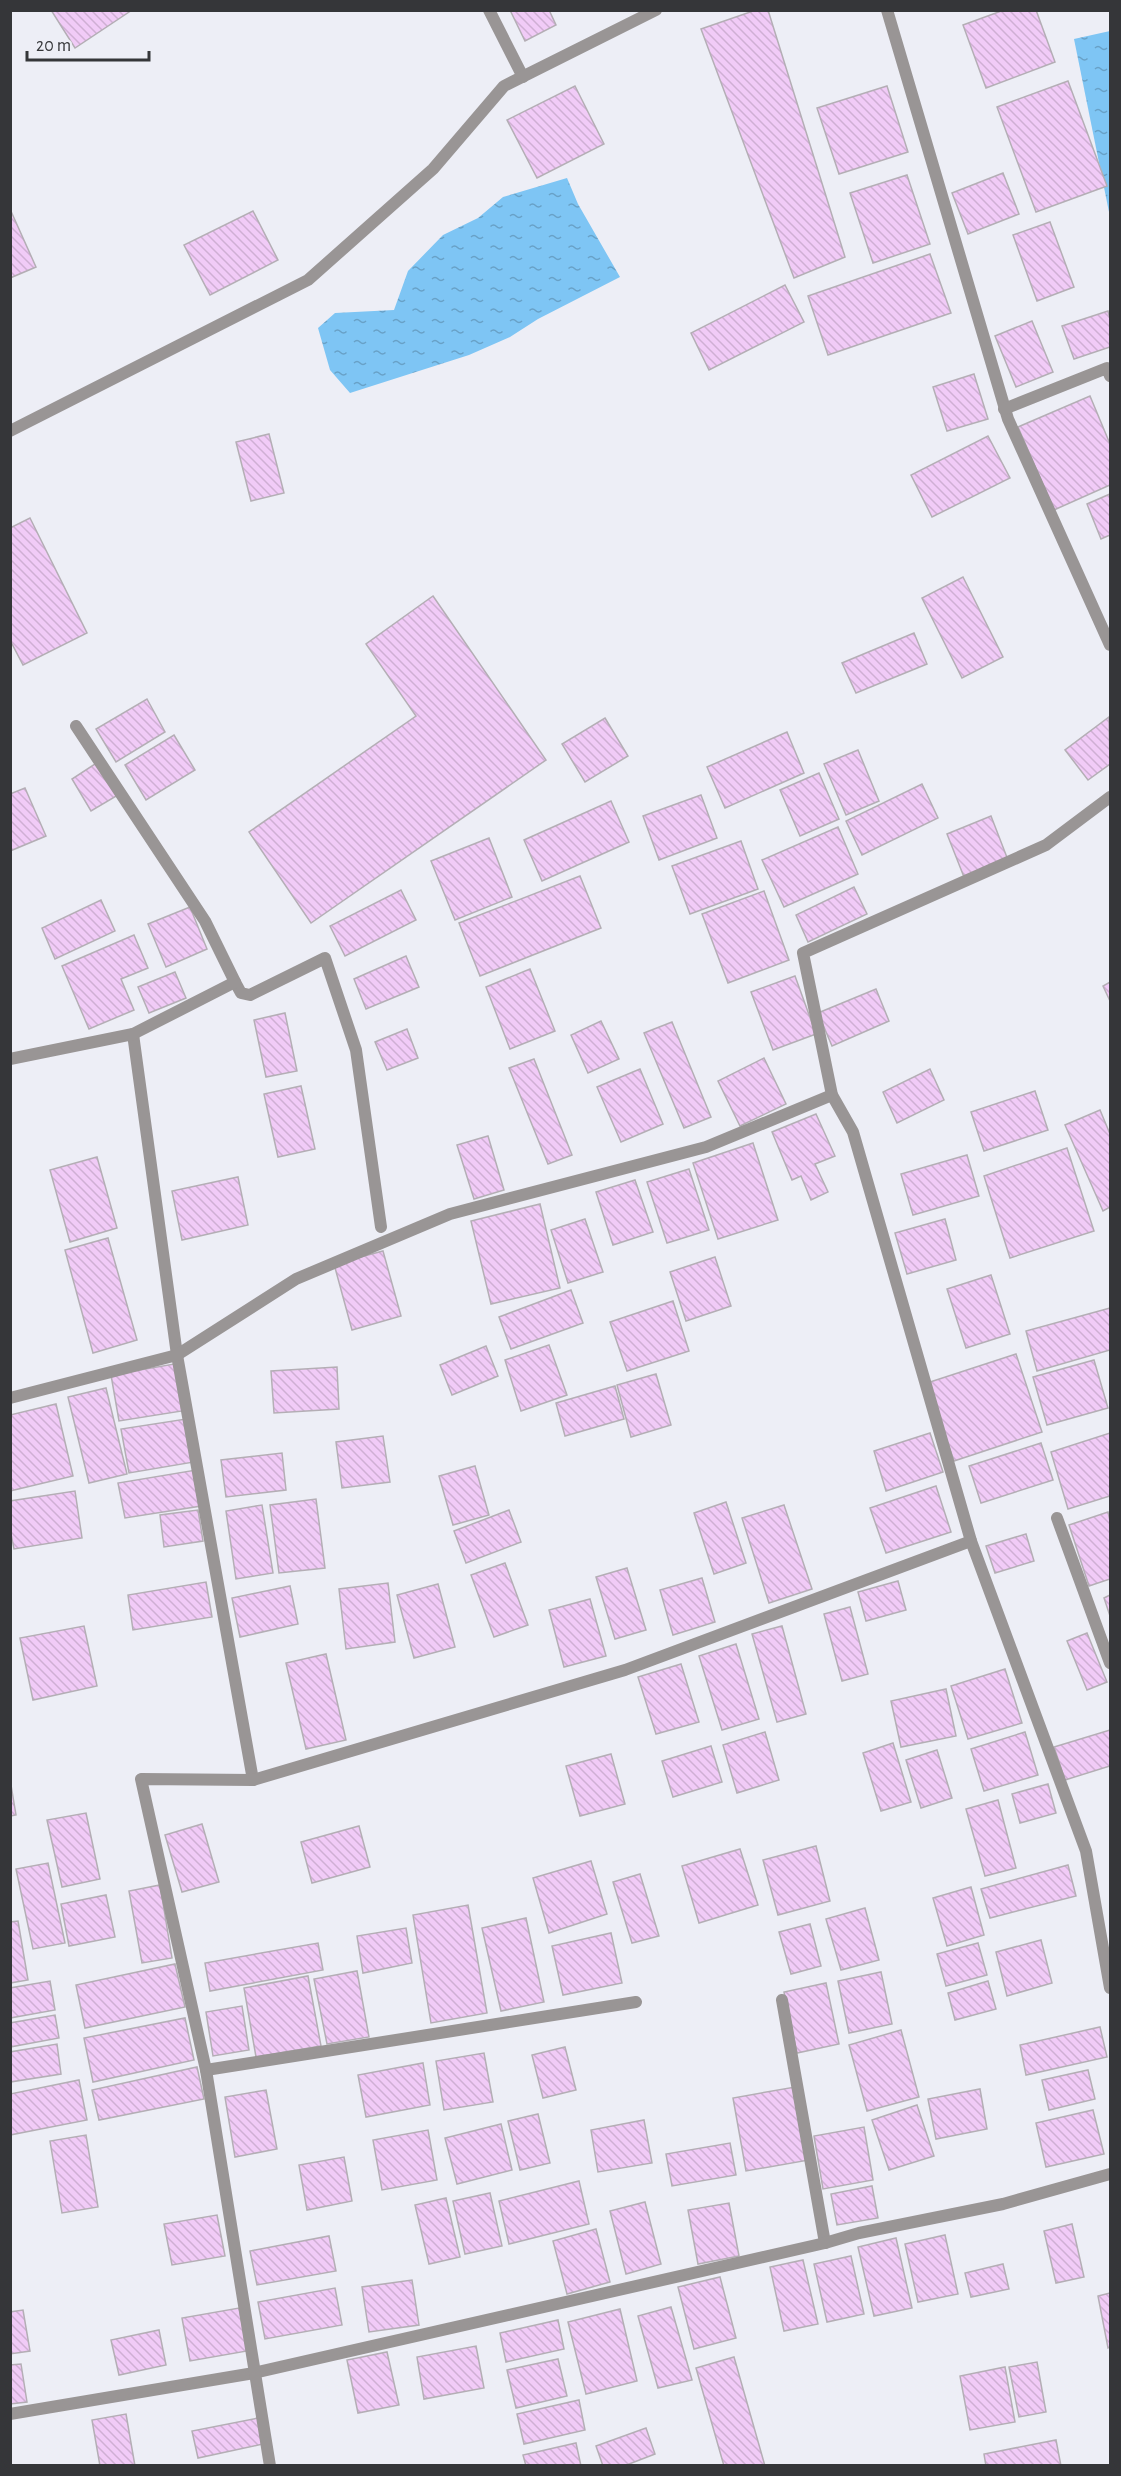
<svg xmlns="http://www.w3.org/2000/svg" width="1121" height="2476" font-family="'Alegreya Sans',sans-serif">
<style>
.water{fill:url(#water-ripples)}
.building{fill:url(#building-back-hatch);stroke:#b4aeb5;stroke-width:1.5}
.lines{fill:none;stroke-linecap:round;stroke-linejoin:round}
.minor{stroke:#999595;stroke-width:12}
</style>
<defs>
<pattern id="water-ripples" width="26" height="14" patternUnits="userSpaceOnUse" patternTransform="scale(1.5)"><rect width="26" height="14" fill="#7ec5f4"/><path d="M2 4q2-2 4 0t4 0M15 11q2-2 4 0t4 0" fill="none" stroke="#68a1c7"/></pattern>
<pattern id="building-back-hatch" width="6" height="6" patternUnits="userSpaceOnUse" patternTransform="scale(1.5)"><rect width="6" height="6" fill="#f1cbf7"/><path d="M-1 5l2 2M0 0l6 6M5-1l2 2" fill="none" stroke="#cfafd4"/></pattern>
</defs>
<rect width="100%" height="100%" fill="#edeef6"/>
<g class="water">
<path d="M1110 31V217L1074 39Z"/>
<path d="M567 178 578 204 620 277 538 319 510 337 469 355 350 393 330 370 318 328 335 313 394 310 408 271 443 235 478 218 503 197Z"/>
</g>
<g class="building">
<path d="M51 10H132L75 48Z"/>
<path d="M510 10H549L556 25 525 41Z"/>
<path d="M756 10H768L845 257 794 278 701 29Z"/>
<path d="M1004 10H1036L1055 62 986 88 963 25Z"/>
<path d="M1068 81 1107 186 1036 212 997 107Z"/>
<path d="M575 86 604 144 537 178 507 120Z"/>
<path d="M887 86 908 152 839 174 817 108Z"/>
<path d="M1003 173 1019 214 968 234 952 193Z"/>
<path d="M907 175 930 244 873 263 850 193Z"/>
<path d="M10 209 36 267 10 278Z"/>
<path d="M253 211 278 260 210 295 184 245Z"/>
<path d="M1050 222 1074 287 1037 301 1013 235Z"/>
<path d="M930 254 951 313 828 355 808 296Z"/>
<path d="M785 285 804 322 709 370 691 333Z"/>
<path d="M1108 311 1110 319V347L1074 359 1062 326Z"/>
<path d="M1032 321 1053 372 1016 387 995 336Z"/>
<path d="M974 374 988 419 947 431 933 387Z"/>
<path d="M1090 396 1110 444V485L1054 510 1018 427Z"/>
<path d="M269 434 284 493 251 501 236 442Z"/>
<path d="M988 436 1010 478 932 517 911 475Z"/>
<path d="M1110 494V535L1101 539 1087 504Z"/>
<path d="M30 518 87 633 23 665 10 640V528Z"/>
<path d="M963 577 1003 657 962 678 922 598Z"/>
<path d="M433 596 546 760 311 923 249 832 416 716 366 644Z"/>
<path d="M914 633 927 664 856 693 842 663Z"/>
<path d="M147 699 165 732 116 762 96 729Z"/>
<path d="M1109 717 1110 764 1088 780 1065 750Z"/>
<path d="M605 718 628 756 585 782 562 744Z"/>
<path d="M787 732 804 773 725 808 707 767Z"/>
<path d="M174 735 195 770 146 800 125 765Z"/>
<path d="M858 750 879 801 846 815 824 764Z"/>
<path d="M98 762 118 795 91 811 72 779Z"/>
<path d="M819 773 839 819 800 836 780 790Z"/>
<path d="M922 784 938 818 862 855 846 821Z"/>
<path d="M25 788 46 836 10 851V794Z"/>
<path d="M701 795 717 838 659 860 643 816Z"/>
<path d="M611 801 629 842 542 881 524 840Z"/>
<path d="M991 816 1008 860 964 877 947 834Z"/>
<path d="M838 827 858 874 784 907 762 860Z"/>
<path d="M489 838 512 897 455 920 431 861Z"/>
<path d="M741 841 758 889 690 914 672 866Z"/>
<path d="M580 876 601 928 480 976 459 923Z"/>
<path d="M854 887 867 914 808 942 796 915Z"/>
<path d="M401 890 416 920 345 956 330 926Z"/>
<path d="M764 891 789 960 728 983 702 914Z"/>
<path d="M101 900 115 931 55 959 42 928Z"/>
<path d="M190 907 207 949 166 967 148 924Z"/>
<path d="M134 935 148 968 121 979 134 1010 89 1029 62 966Z"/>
<path d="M406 956 419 987 366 1009 354 979Z"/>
<path d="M530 969 555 1031 510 1049 486 987Z"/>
<path d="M175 972 186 998 149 1013 138 987Z"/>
<path d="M795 976 816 1034 773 1050 751 992Z"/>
<path d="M1110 982V1001L1103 986Z"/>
<path d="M876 989 889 1021 832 1046 818 1013Z"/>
<path d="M285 1013 297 1071 266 1077 254 1020Z"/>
<path d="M601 1021 619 1059 588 1073 571 1035Z"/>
<path d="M672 1022 711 1117 684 1128 644 1033Z"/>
<path d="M407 1029 418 1058 387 1070 375 1042Z"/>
<path d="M764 1058 786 1104 740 1126 718 1081Z"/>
<path d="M534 1059 572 1155 548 1164 509 1068Z"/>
<path d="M640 1069 663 1124 621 1142 597 1087Z"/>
<path d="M930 1069 944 1100 897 1123 883 1092Z"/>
<path d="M301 1086 315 1149 278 1157 264 1094Z"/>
<path d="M1035 1091 1048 1130 984 1151 971 1112Z"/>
<path d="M1100 1110 1110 1134V1207L1103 1211 1065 1125Z"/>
<path d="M816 1114 835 1156 815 1164 828 1192 811 1200 801 1176 792 1180 772 1132Z"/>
<path d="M488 1136 504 1190 474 1199 457 1145Z"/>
<path d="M753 1143 778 1220 718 1239 693 1163Z"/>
<path d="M1067 1148 1094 1231 1010 1258 984 1176Z"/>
<path d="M967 1155 979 1196 913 1215 901 1174Z"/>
<path d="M97 1157 117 1228 70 1242 50 1170Z"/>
<path d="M689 1169 709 1230 667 1243 647 1182Z"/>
<path d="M238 1177 248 1225 182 1240 172 1191Z"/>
<path d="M635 1180 653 1232 613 1245 596 1192Z"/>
<path d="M540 1204 560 1288 491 1304 471 1221Z"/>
<path d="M585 1219 603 1272 568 1283 551 1230Z"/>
<path d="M945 1219 956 1260 907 1274 895 1233Z"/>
<path d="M108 1238 137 1340 93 1353 65 1250Z"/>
<path d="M383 1251 401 1316 352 1330 334 1264Z"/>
<path d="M715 1257 731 1306 686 1321 670 1272Z"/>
<path d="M991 1275 1010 1334 966 1348 947 1289Z"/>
<path d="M571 1290 583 1323 511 1349 499 1317Z"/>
<path d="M673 1301 689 1351 627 1371 610 1322Z"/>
<path d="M1110 1308V1350L1037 1371 1026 1331Z"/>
<path d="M549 1345 567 1395 521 1411 505 1360Z"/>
<path d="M486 1346 498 1376 452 1395 440 1365Z"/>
<path d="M1016 1354 1042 1432 954 1461 927 1383Z"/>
<path d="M1094 1360 1108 1408 1047 1425 1033 1377Z"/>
<path d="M174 1364 182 1411 119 1421 111 1375Z"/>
<path d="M337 1367 339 1409 274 1413 271 1371Z"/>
<path d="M656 1374 671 1425 631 1437 617 1385Z"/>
<path d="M615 1386 624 1419 565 1436 556 1403Z"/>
<path d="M106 1388 127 1474 89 1483 68 1397Z"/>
<path d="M56 1404 73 1476 10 1491V1415Z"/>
<path d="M186 1419 194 1462 129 1473 121 1429Z"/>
<path d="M930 1433 943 1472 886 1491 874 1451Z"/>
<path d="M1110 1433V1496L1068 1509 1051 1452Z"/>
<path d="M383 1436 390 1482 342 1488 336 1442Z"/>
<path d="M1041 1443 1053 1480 981 1503 969 1466Z"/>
<path d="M282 1453 286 1490 226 1497 221 1460Z"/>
<path d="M475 1466 489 1515 453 1525 439 1476Z"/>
<path d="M196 1470 201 1506 125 1518 118 1483Z"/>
<path d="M936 1486 951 1532 886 1553 870 1508Z"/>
<path d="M75 1491 82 1538 14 1549 10 1529V1501Z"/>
<path d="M316 1499 325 1568 279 1573 270 1505Z"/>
<path d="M726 1502 746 1563 714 1574 694 1513Z"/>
<path d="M262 1505 273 1573 236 1579 226 1511Z"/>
<path d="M784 1505 812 1589 769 1603 742 1518Z"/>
<path d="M198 1510 203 1541 164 1547 160 1515Z"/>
<path d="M509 1510 521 1542 466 1563 454 1531Z"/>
<path d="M1108 1512 1110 1521V1579L1089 1586 1069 1525Z"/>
<path d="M1026 1534 1034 1561 995 1573 986 1546Z"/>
<path d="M505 1563 528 1625 494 1637 471 1575Z"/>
<path d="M627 1568 646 1630 615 1639 596 1577Z"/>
<path d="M702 1578 715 1622 673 1635 660 1590Z"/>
<path d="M898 1581 906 1610 866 1621 858 1592Z"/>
<path d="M206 1582 212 1617 133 1630 128 1595Z"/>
<path d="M388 1583 395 1642 346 1649 339 1589Z"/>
<path d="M438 1584 455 1647 414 1658 397 1595Z"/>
<path d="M290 1586 298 1624 240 1637 232 1598Z"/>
<path d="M1110 1595V1616L1104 1598Z"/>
<path d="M590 1599 606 1656 564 1667 549 1610Z"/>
<path d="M850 1607 868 1674 842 1681 824 1614Z"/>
<path d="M84 1626 97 1686 33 1700 20 1638Z"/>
<path d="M782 1626 806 1714 777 1722 752 1634Z"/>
<path d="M1087 1633 1107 1682 1087 1690 1067 1641Z"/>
<path d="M736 1644 759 1719 722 1730 699 1656Z"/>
<path d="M326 1654 346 1740 306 1749 286 1663Z"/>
<path d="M681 1664 699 1722 656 1734 638 1677Z"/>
<path d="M1005 1669 1022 1723 968 1739 951 1686Z"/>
<path d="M946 1689 956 1736 901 1747 891 1701Z"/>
<path d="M1110 1730V1766L1065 1780 1054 1747Z"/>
<path d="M765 1732 779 1780 737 1793 723 1745Z"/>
<path d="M1025 1732 1038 1775 984 1791 971 1749Z"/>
<path d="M893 1743 911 1802 881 1811 863 1753Z"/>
<path d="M711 1746 722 1782 673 1797 662 1761Z"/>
<path d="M937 1750 952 1798 921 1808 906 1760Z"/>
<path d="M611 1754 625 1804 580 1816 566 1766Z"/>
<path d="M10 1779 16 1815 10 1816Z"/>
<path d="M1048 1784 1056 1813 1020 1823 1012 1794Z"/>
<path d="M998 1800 1016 1868 985 1876 966 1809Z"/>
<path d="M86 1813 100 1879 62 1887 47 1820Z"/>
<path d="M202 1824 219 1882 182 1892 165 1835Z"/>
<path d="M359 1826 370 1867 312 1883 301 1842Z"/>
<path d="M816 1846 830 1901 778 1915 763 1860Z"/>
<path d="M740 1849 758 1905 699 1923 682 1866Z"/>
<path d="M591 1861 607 1914 549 1933 533 1878Z"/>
<path d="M48 1863 65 1943 33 1949 16 1869Z"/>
<path d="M1068 1865 1076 1896 990 1918 981 1889Z"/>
<path d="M640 1874 659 1936 632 1943 613 1882Z"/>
<path d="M160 1885 172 1958 142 1963 129 1891Z"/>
<path d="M971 1887 984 1935 947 1946 933 1898Z"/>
<path d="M106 1895 115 1937 69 1946 61 1904Z"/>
<path d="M468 1905 487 2013 431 2023 413 1915Z"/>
<path d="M865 1908 879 1960 841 1970 826 1919Z"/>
<path d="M526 1918 544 2002 501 2011 482 1928Z"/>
<path d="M18 1921 28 1980 10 1983V1922Z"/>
<path d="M810 1924 821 1966 791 1974 779 1932Z"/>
<path d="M406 1928 412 1963 363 1973 357 1936Z"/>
<path d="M611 1933 622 1983 563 1995 552 1946Z"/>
<path d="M1041 1940 1052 1983 1007 1996 996 1952Z"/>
<path d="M318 1943 323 1970 210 1991 205 1963Z"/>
<path d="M978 1943 987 1975 946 1986 937 1954Z"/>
<path d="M175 1964 185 2007 85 2028 76 1985Z"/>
<path d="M357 1971 369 2037 327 2044 314 1979Z"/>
<path d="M881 1972 892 2024 849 2033 838 1981Z"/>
<path d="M308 1976 321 2046 256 2057 244 1988Z"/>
<path d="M50 1981 55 2010 10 2018V1988Z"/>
<path d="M988 1981 996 2009 955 2020 948 1993Z"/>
<path d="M826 1983 839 2044 797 2053 784 1992Z"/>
<path d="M242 2006 249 2050 213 2056 206 2012Z"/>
<path d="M55 2015 59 2038 10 2047V2023Z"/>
<path d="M185 2018 194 2060 93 2082 84 2038Z"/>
<path d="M1100 2027 1107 2057 1026 2075 1020 2045Z"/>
<path d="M901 2030 919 2097 867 2111 849 2045Z"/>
<path d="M57 2044 61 2074 10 2082V2052Z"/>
<path d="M565 2047 576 2090 543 2098 532 2055Z"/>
<path d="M484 2053 493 2102 444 2110 436 2061Z"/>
<path d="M423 2063 430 2105 366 2117 358 2075Z"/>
<path d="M197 2067 204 2099 99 2120 92 2090Z"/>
<path d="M1088 2070 1095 2099 1049 2110 1042 2080Z"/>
<path d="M79 2080 87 2120 10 2135V2094Z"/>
<path d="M795 2087 809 2160 746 2171 733 2098Z"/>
<path d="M980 2089 987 2129 936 2139 928 2099Z"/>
<path d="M266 2090 277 2149 235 2157 225 2097Z"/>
<path d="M917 2105 934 2156 889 2170 872 2120Z"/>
<path d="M1093 2110 1104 2154 1046 2167 1036 2123Z"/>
<path d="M538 2114 550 2163 520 2170 508 2121Z"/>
<path d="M644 2120 652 2163 598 2172 591 2130Z"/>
<path d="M501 2124 512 2170 457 2184 445 2138Z"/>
<path d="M864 2127 873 2180 823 2189 814 2136Z"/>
<path d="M428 2130 437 2180 382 2190 373 2140Z"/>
<path d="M86 2135 98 2207 62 2213 50 2141Z"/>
<path d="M730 2143 736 2175 672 2186 666 2154Z"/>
<path d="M344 2157 352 2201 307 2210 299 2165Z"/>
<path d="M579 2181 589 2224 509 2244 499 2201Z"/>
<path d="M872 2186 878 2218 837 2225 831 2194Z"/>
<path d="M490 2193 502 2246 465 2254 453 2201Z"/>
<path d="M446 2198 460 2257 429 2264 415 2205Z"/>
<path d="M645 2202 661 2264 626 2274 610 2211Z"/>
<path d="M729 2203 739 2256 698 2264 688 2210Z"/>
<path d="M217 2215 225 2256 172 2265 164 2224Z"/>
<path d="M1072 2224 1084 2277 1056 2283 1044 2231Z"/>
<path d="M596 2229 610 2282 567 2294 553 2241Z"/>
<path d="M945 2235 958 2294 918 2302 905 2244Z"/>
<path d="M329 2236 336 2271 257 2285 250 2251Z"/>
<path d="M896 2238 912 2308 874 2316 858 2247Z"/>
<path d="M851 2256 864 2314 827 2322 814 2264Z"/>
<path d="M803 2260 818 2324 784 2331 770 2267Z"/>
<path d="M1003 2264 1009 2289 971 2297 965 2273Z"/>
<path d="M720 2277 736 2338 694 2349 678 2287Z"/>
<path d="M412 2280 419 2325 369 2332 362 2287Z"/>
<path d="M335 2288 342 2325 265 2339 258 2302Z"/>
<path d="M1110 2293V2347L1108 2348 1098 2296Z"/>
<path d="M671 2307 692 2380 658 2388 638 2316Z"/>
<path d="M239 2308 247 2351 190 2361 182 2318Z"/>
<path d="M620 2309 637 2381 586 2394 568 2322Z"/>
<path d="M23 2310 30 2351 10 2354V2312Z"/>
<path d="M558 2320 564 2349 506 2362 500 2333Z"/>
<path d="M159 2330 166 2365 119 2375 111 2340Z"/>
<path d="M476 2346 484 2388 424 2399 417 2357Z"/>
<path d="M387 2352 399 2405 358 2413 347 2360Z"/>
<path d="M734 2357 765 2466H724L696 2368Z"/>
<path d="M558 2359 567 2396 516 2408 507 2370Z"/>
<path d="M1037 2362 1046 2412 1019 2417 1009 2367Z"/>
<path d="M21 2364 27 2402 10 2404V2365Z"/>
<path d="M1005 2367 1015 2422 970 2430 960 2376Z"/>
<path d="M579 2400 585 2430 524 2444 517 2414Z"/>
<path d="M126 2414 135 2466H100L92 2420Z"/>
<path d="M258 2418 263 2444 198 2458 192 2431Z"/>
<path d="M646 2428 655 2454 624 2466H603L596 2446Z"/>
<path d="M1056 2440 1061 2466H986L984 2454Z"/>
<path d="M576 2443 581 2466H526L523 2455Z"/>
</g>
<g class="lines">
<g class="minor">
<path d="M489 10 523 77"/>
<path d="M887 10 1008 419 1110 645"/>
<path d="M1004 409 1107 368 1110 376"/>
<path d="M10 431 308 280 433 169 504 86 656 10"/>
<path d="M1110 797 1046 845 803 953 832 1095 853 1132 971 1541 1086 1851 1110 1988"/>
<path d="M235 982 241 993 250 995 325 958 356 1050 381 1227"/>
<path d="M133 1034 177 1355 253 1780"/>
<path d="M10 1059 133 1034 235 982 205 921 76 726"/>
<path d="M10 1398 177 1355 296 1279 450 1214 706 1147 832 1095"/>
<path d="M1057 1518 1110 1663"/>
<path d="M782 2000 825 2243"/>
<path d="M206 2070 636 2002"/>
<path d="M10 2414 254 2373 825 2243 859 2233 1003 2204 1110 2174"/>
<path d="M270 2466 206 2070 141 1779 253 1780 625 1670 971 1541"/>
</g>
</g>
<rect width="1121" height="2476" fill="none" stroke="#353639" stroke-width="24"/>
<path d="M27 51v9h122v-9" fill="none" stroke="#353639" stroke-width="3"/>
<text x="36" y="51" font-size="18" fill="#353639" stroke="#edeef6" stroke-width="4.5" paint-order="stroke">20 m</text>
</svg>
